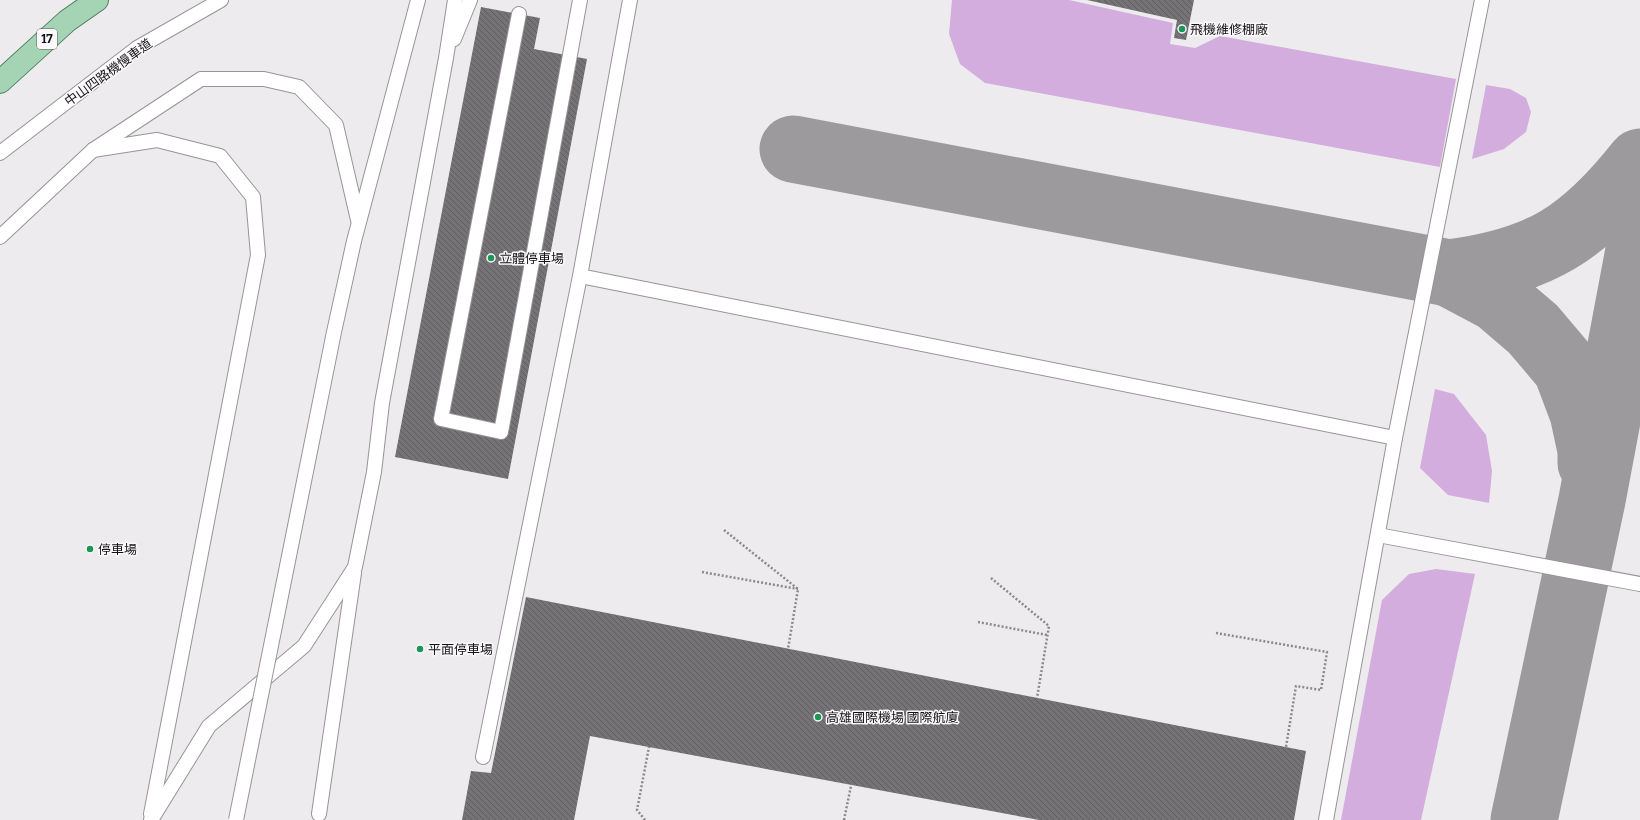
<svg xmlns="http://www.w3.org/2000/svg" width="1640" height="820" font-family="Bitter,'Noto Sans TC',serif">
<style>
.green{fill:#d3addd}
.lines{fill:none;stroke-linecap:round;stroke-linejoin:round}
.taxiway{stroke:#9c9a9d;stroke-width:67}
.building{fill:url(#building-back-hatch)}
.service-casing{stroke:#979498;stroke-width:16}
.primary-casing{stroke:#4b7d5d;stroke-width:24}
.path{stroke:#8b898c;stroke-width:2.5;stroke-dasharray:2 2;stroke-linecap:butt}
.service{stroke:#fff;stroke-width:14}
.primary{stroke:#a5d4b5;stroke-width:22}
.service-bridge-casing{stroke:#979498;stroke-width:16;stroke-linecap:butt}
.service-bridge{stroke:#fff;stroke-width:14}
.poi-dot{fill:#1a9755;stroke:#fbf8fc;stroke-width:1.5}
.labels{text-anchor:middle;stroke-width:3;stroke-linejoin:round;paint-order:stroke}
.shield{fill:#fbf8fc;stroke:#59575a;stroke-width:1}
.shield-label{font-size:12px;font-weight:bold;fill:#131214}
.poi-label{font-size:13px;fill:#131214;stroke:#fbf8fc;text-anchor:start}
.street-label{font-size:13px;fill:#131214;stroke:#fbf8fc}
</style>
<defs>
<pattern id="building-back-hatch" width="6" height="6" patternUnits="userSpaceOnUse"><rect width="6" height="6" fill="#767377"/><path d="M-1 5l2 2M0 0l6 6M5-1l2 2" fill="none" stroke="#605d60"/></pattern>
</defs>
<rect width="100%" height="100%" fill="#eeebee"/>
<g class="green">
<path d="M952 0H1069L1173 23 1170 44 1195 48 1220 36 1456 79 1440 167 985 83 960 64 949 34Z"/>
<path d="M1486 85 1510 89 1526 98 1531 112 1526 132 1504 149 1472 159Z"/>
<path d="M1435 389 1454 394 1486 435 1492 471 1489 503 1448 495 1420 468Z"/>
<path d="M1436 569 1475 574 1421 820H1341L1382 600 1409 574Z"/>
</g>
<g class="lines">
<g class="taxiway">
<path d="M793 149 1449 273C1541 261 1583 234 1640 162"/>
<path d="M1449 273 1498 299 1533 329 1566 368 1583 413 1591 450V463"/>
<path d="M1524 820 1592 500 1640 245"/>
</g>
</g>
<g class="building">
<path d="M1087 0H1194L1186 40 1174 38 1177 20Z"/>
<path d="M481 7 540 18 534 49 587 59 508 479 395 457Z"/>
<path d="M526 597 1306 751 1294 820H1039L590 736 574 820H462L471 771 491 773Z"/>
</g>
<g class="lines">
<defs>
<g id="service">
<path d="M519 14 441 419 501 432 580 0"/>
<path d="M454 39 470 0"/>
<path d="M93 150 157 140 220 156 253 197 258 255 151 814"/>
<path d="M0 153 137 48 221 0"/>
<path d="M0 237 93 150 201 79H264L299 87 336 125 358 220"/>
<path d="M354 241 418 0"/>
<path d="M580 276 1395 438"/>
<path d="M1378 535 1640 584"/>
<path d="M483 757 580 276 630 0"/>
<path d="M319 814 354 573"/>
<path d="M151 820 209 726 304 646 355 567 374 472 382 403 446 58 455 0"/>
<path d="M1326 820 1395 438 1482 0"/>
</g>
<path id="primary" d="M0 82 67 21 97 0"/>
</defs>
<use href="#service" class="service-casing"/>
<use href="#primary" class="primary-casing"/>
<g class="path">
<path d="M724 530 798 589 788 649"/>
<path d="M702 572 798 589"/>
<path d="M991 578 1049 626 1037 698"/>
<path d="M978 622 1047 635"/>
<path d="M1216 633 1327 652 1321 690 1296 686 1286 747"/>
<path d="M645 820 637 810 649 747"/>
<path d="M844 820 851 786"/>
</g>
<use href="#service" class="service"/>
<use href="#primary" class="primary"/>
<defs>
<path id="service-bridge" d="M236 820 334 332 354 241"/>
</defs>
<use href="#service-bridge" class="service-bridge-casing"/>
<use href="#service-bridge" class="service-bridge"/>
</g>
<g class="poi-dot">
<circle cx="1182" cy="29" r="4"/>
<circle cx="491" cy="258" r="4"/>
<circle cx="90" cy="549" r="4"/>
<circle cx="420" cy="649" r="4"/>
<circle cx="818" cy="717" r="4"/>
</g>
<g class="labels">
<rect class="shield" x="37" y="29" width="20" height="20" rx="3"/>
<g class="shield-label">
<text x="47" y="43">17</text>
</g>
<g class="poi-label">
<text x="1190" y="34">飛機維修棚廠</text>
<text x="499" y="263">立體停車場</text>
<text x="98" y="554">停車場</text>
<text x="428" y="654">平面停車場</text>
<text x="826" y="722">高雄國際機場 國際航廈</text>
</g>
<g class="street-label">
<text transform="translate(108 72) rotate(-36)" y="5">中山四路機慢車道</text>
</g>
</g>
</svg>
